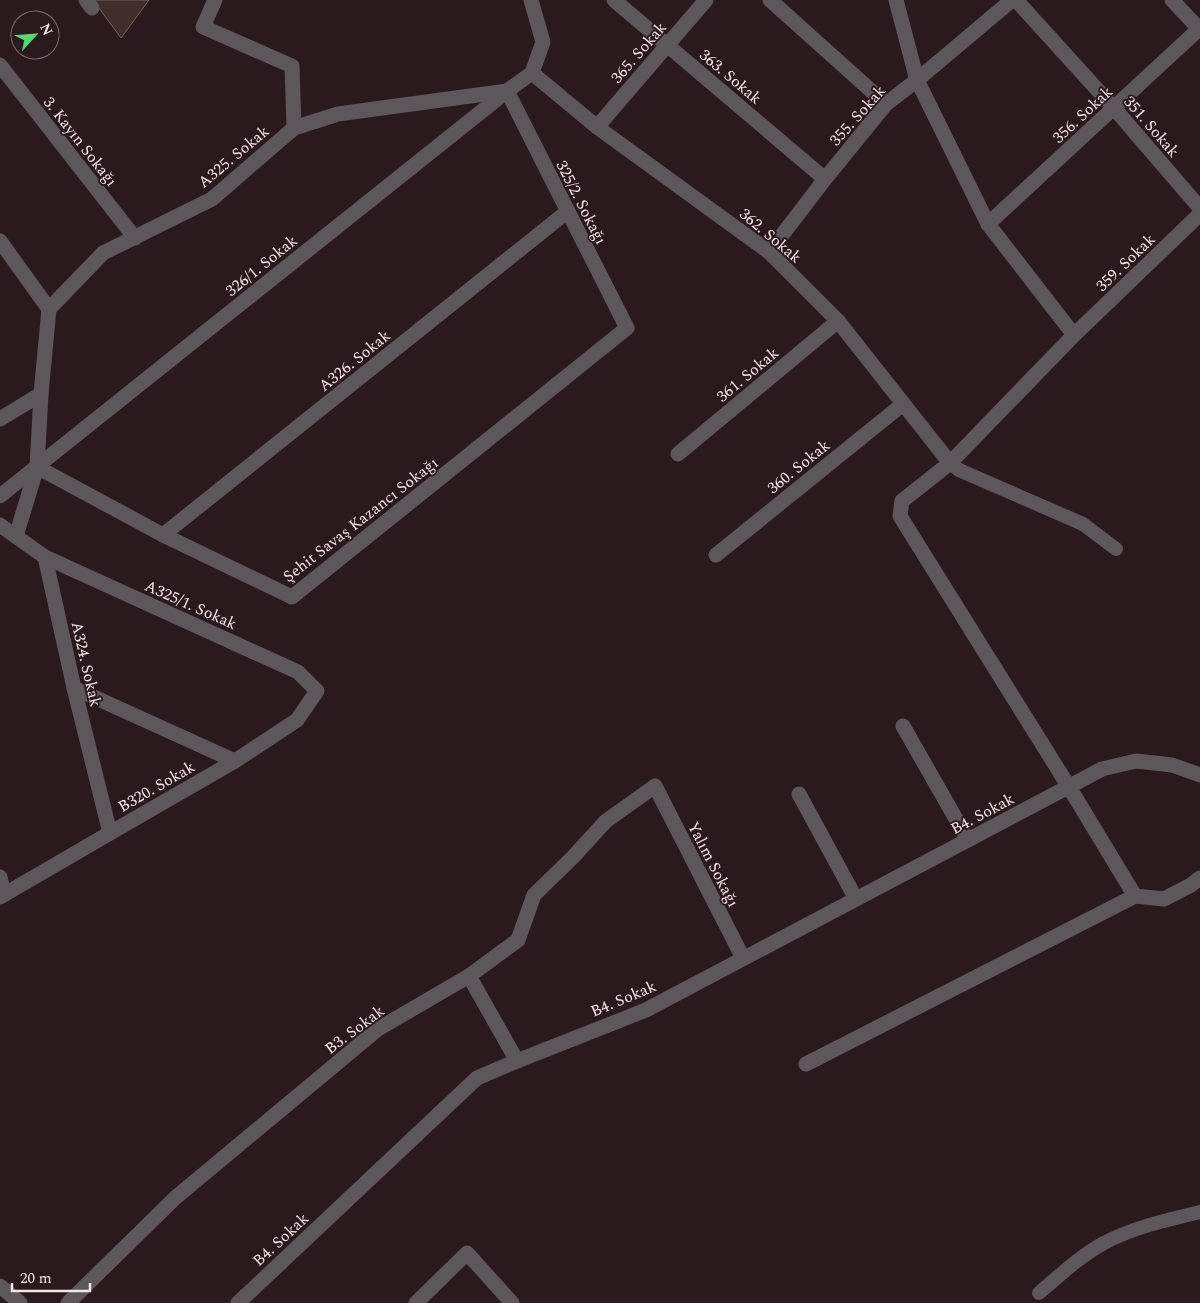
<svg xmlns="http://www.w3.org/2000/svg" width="1200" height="1303" font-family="Spectral,serif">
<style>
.building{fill:#3f2e29;stroke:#76625d}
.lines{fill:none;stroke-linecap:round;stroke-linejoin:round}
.lane{stroke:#5d565b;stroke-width:14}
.street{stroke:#5d565b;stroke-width:15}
.labels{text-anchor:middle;stroke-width:4;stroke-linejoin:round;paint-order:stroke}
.street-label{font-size:16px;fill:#f4e7e9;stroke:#2b1a1d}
</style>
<rect width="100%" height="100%" fill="#2b1a1d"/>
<path class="building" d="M93 0H149L121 38Z"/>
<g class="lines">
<g class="lane">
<path d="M950 463 959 470 1083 524 1116 549"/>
<path d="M1039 1293C1059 1276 1080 1256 1104 1243 1134 1227 1167 1220 1200 1212"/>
</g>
<g class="street">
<path d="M86 0 92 8"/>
<path d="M215 0 203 27 292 66 294 128"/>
<path d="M614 0 825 179"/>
<path d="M770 0 886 104"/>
<path d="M896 0 917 80 988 224 1074 335"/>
<path d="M1016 0 1114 108 1200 208"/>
<path d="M1172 0 1200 30"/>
<path d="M0 65 135 238"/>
<path d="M532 73 597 127 769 252 838 321 950 463"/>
<path d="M597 127 706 0"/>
<path d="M988 224 1200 28"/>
<path d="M0 241 49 309"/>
<path d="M769 252 825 179 886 104 917 80 1012 0"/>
<path d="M0 419 41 394"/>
<path d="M678 454 838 321"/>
<path d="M0 496 507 91 627 328 292 597 163 535 37 467"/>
<path d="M0 525 45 557 74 688 110 833"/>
<path d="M163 535 568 211"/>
<path d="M16 536 37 467 41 394 49 309 103 253 212 199 294 128 338 114 507 91 532 73 543 42 531 0"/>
<path d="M716 555 903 404"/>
<path d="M74 688 235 761"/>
<path d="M903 726 968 840"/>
<path d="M799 794 856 899"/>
<path d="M0 877 4 895"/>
<path d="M1135 896 1069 787 900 516 902 501 950 463 1074 335 1200 214"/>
<path d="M1135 896 1164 899 1191 885 1200 878"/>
<path d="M0 897 110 833 235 761 297 720 317 691 298 672 45 557"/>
<path d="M469 976 517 1061"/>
<path d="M806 1064 1135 896"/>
<path d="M0 1286 20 1303"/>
<path d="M68 1303 175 1198 378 1029 469 976 518 940 534 895 573 857 606 821 655 786 743 958"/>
<path d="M238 1303 477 1078 517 1061 646 1010 1102 769 1136 761 1172 765 1200 775"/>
<path d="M416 1303 467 1253 512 1303"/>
</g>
</g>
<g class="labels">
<g class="street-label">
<text transform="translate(638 52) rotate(-49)" y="6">365. Sokak</text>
<text transform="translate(731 76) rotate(40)" y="6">363. Sokak</text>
<text transform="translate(1082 114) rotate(-43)" y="6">356. Sokak</text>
<text transform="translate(857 115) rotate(-48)" y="6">355. Sokak</text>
<text transform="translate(1152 126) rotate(49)" y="6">351. Sokak</text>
<text transform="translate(81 141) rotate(52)" y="6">3. Kayın Sokağı</text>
<text transform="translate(233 156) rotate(-40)" y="6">A325. Sokak</text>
<text transform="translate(582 202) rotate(63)" y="6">325/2. Sokağı</text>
<text transform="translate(771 235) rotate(40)" y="6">362. Sokak</text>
<text transform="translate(1125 262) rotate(-44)" y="6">359. Sokak</text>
<text transform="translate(261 265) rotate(-39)" y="6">326/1. Sokak</text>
<text transform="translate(354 360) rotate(-39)" y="6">A326. Sokak</text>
<text transform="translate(747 374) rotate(-40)" y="6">361. Sokak</text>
<text transform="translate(798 466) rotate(-39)" y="6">360. Sokak</text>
<text transform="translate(360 519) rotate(-38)" y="6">Şehit Savaş Kazancı Sokağı</text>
<text transform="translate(191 604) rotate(24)" y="6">A325/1. Sokak</text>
<text transform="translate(87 664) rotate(77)" y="6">A324. Sokak</text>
<text transform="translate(156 786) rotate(-30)" y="6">B320. Sokak</text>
<text transform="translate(982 813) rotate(-28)" y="6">B4. Sokak</text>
<text transform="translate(714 864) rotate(63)" y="6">Yalım Sokağı</text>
<text transform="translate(623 998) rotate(-23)" y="6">B4. Sokak</text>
<text transform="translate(354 1029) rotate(-37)" y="6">B3. Sokak</text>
<text transform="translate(280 1239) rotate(-43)" y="6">B4. Sokak</text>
</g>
</g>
<g transform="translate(35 35) rotate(64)"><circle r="24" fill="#2b1a1d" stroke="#7b6c6f"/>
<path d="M0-4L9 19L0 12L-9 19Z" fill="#57d570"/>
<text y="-8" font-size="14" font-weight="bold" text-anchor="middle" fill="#f4e7e9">N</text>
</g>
<path d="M12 1283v8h78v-8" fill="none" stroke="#f4e7e9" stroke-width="2.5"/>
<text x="20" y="1283" font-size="15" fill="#f4e7e9" stroke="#2b1a1d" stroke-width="4" paint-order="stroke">20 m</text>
</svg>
